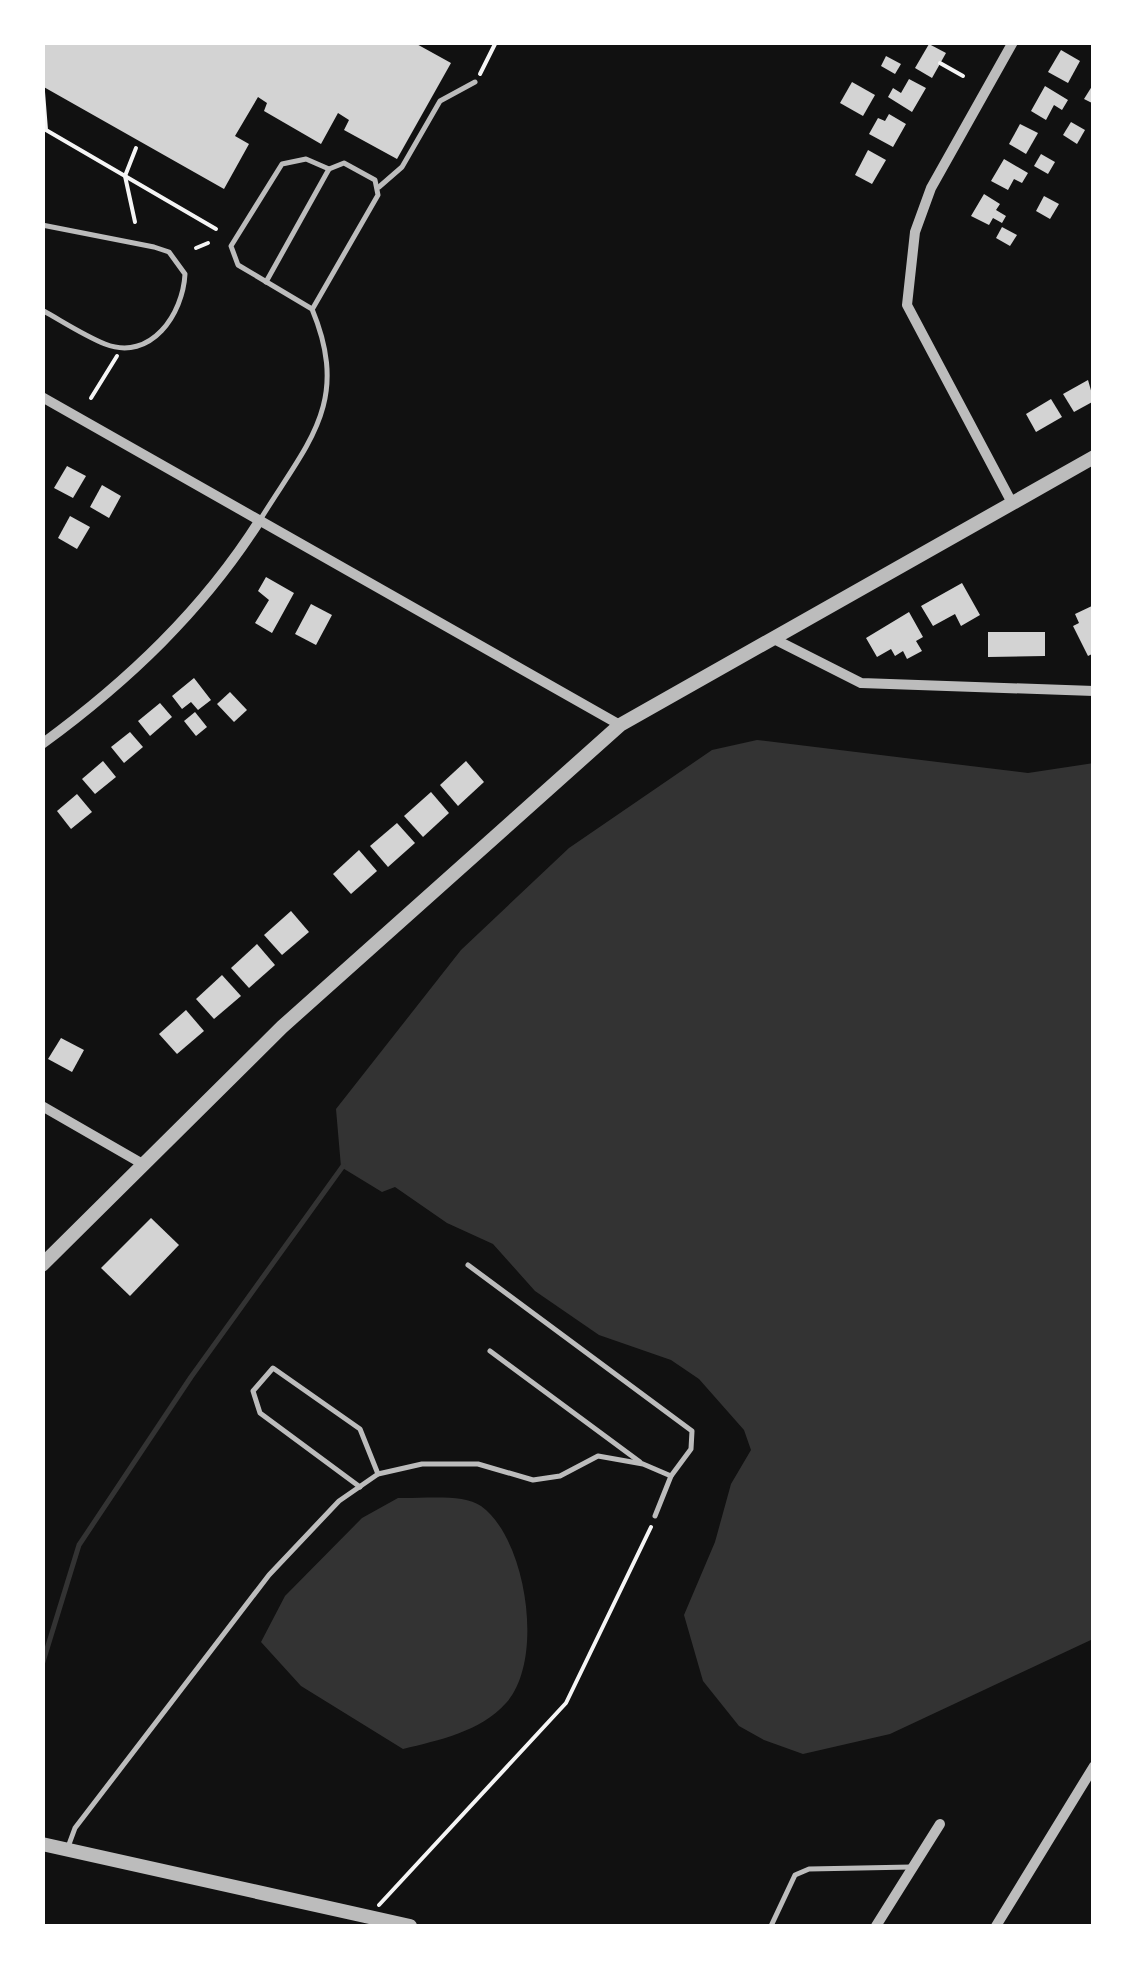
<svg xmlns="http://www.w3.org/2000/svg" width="1136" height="1969" font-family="Barlow,sans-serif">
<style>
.water{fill:#333}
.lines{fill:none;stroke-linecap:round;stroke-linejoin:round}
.stream{stroke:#333;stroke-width:5}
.building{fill:#d3d3d3}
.path{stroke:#f5f5f5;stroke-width:4}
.service{stroke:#bcbcbc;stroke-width:5}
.minor{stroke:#bcbcbc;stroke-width:10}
.tertiary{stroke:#bcbcbc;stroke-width:14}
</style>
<rect width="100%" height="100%" fill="#111"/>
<g class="water">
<path d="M757 740 1028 773 1094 763 1093 1639 890 1734 803 1754 764 1740 739 1726 703 1681 684 1615 715 1542 731 1484 751 1450 744 1430 699 1379 671 1360 599 1335 535 1291 493 1244 447 1223 395 1187 382 1192 341 1167 336 1109 461 950 569 848 712 750Z"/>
<path d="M398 1498C420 1499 463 1493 481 1506 527 1539 545 1661 506 1703 480 1732 439 1740 403 1749L301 1686 261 1642 285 1596 362 1518Z"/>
</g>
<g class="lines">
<path class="stream" d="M42 1665 79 1545 191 1377 343 1166"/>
</g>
<g class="building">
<path d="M42 42H413L451 63 397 159 344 130 349 120 338 113 321 144 264 111 267 103 258 97 235 136 249 144 224 189 42 86Z"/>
<path d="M929 44 946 53 932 78 915 68Z"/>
<path d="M1061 50 1080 61 1068 83 1048 72Z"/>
<path d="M886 56 901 64 895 74 881 66Z"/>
<path d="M909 79 926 88 912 112 888 97 893 88 901 93Z"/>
<path d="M852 82 875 95 863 116 840 103Z"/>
<path d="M1094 83V104L1084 99Z"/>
<path d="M1045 86 1068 100 1062 110 1054 105 1046 120 1031 111Z"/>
<path d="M889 114 906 124 893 147 869 134 878 118 885 121Z"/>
<path d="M1071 122 1085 130 1077 144 1063 135Z"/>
<path d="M1020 124 1038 133 1026 154 1009 144Z"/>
<path d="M868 150 886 160 872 184 855 175Z"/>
<path d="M1041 154 1055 162 1048 174 1034 166Z"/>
<path d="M1004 159 1028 173 1022 183 1014 179 1008 190 991 181Z"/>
<path d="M984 194 1000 204 996 210 1006 216 1002 223 993 218 989 225 971 216Z"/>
<path d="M1044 196 1059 204 1050 219 1036 211Z"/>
<path d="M1002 227 1017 235 1010 246 996 238Z"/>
<path d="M1088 380 1094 401 1074 412 1063 394Z"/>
<path d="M1051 399 1062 417 1036 432 1026 414Z"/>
<path d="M67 466 86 476 73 498 54 488Z"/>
<path d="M102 485 121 496 109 518 90 507Z"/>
<path d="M70 516 90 527 77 549 58 538Z"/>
<path d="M266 577 294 593 272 633 255 623 269 600 258 591Z"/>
<path d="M962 583 980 615 961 626 955 614 933 626 921 606Z"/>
<path d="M311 604 332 615 316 645 295 634Z"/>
<path d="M1094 605V653L1088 656 1073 626 1079 623 1075 614Z"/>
<path d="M909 612 923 637 916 641 922 651 907 659 903 651 895 656 891 649 877 657 866 638Z"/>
<path d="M988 632H1045V656L988 657Z"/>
<path d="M194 678 211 700 198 710 191 702 182 709 172 696Z"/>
<path d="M230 692 247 710 234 722 217 704Z"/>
<path d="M160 703 172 717 150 736 138 721Z"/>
<path d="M195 712 207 727 196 736 184 721Z"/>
<path d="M130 732 143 747 124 763 111 747Z"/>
<path d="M103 761 116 777 95 794 82 779Z"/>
<path d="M466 761 484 782 458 806 440 785Z"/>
<path d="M431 792 449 813 423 837 404 816Z"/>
<path d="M77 794 92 812 71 829 57 811Z"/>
<path d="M397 823 415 843 388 867 370 846Z"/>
<path d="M359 850 377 871 351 894 333 874Z"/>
<path d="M291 911 309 932 282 955 264 935Z"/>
<path d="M257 944 275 965 249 988 231 968Z"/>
<path d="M222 975 241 996 214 1019 196 999Z"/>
<path d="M186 1010 204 1031 177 1054 159 1034Z"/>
<path d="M61 1038 84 1050 72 1072 48 1059Z"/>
<path d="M151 1218 179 1245 130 1296 101 1268Z"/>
</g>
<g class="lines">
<g class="path">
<path d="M940 63 963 76"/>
<path d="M480 74 496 42"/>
<path d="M43 92 46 130 216 229"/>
<path d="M135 222 125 176 136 148"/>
<path d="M196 248 208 243"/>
<path d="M91 398 117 356"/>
<path d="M379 1905 566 1703 651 1527"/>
</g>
<g class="service">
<path d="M379 187 402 167 440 101 475 82"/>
<path d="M42 225 154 247 169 252 185 274C183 314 151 362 105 344 83 335 62 321 42 310"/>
<path d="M266 282 329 169 344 163 375 180 378 195 313 308"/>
<path d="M260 520C308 442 351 403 312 309L238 265 231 246 282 164 306 159 329 169"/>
<path d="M468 1265 692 1431 691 1449 671 1476 655 1516"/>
<path d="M490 1351 640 1462"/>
<path d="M360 1487 260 1413 253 1391 273 1368 360 1429 378 1474"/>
<path d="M68 1847 75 1828 269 1575 339 1501 378 1474 422 1464H478L533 1480 560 1476 598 1456 643 1464 671 1476"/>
<path d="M771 1926 795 1875 809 1869 911 1867"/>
</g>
<g class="minor">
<path d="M42 397 620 725"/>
<path d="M1011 501 907 305 915 232 931 188 1013 42"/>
<path d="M776 640 861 683 1094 691"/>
<path d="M42 744C128 681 203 610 260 520"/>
<path d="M42 1106 141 1163"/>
<path d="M876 1926 940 1824"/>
<path d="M996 1926 1094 1766"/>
</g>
<g class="tertiary">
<path d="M42 1265 282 1027 620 725 1094 457"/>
<path d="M42 1844 410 1926"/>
</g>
</g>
<rect width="1136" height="1969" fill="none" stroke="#ffffff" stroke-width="90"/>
</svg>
